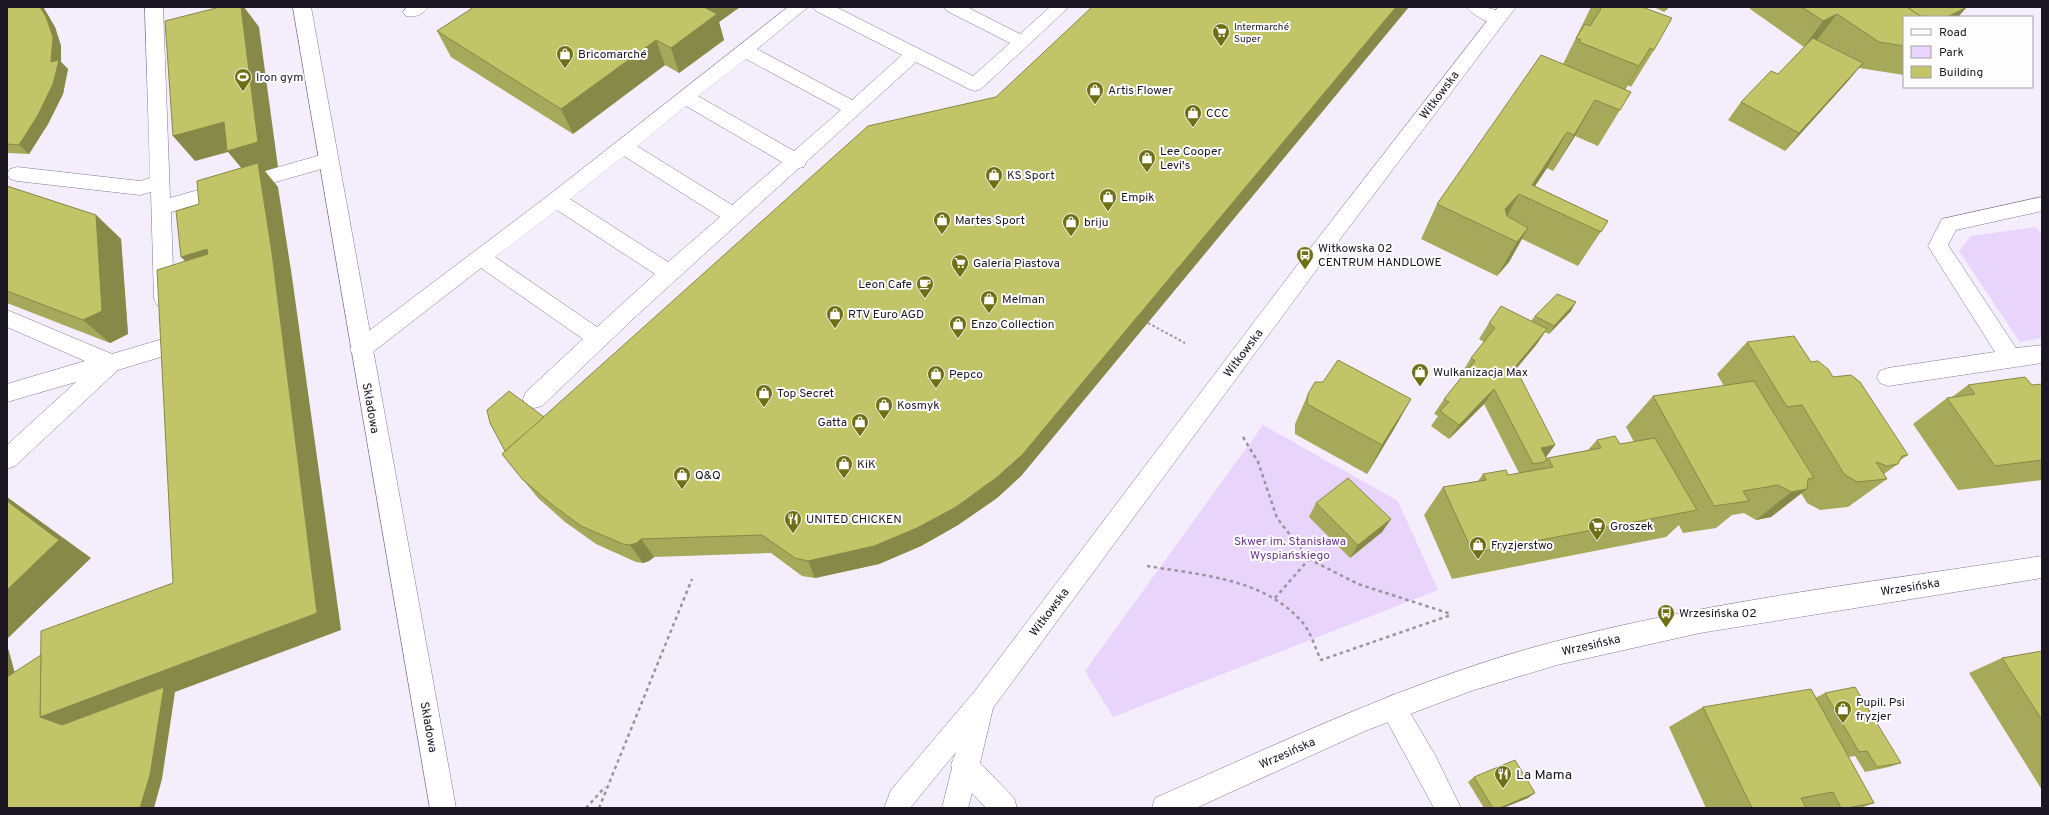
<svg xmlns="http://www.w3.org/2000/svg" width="2049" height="815" font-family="Overpass,sans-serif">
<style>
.green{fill:#e9d5fb}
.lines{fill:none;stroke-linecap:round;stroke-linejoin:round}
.service-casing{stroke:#877795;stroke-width:1}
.minor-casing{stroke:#877795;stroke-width:1}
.tertiary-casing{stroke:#877795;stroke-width:1}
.path-far1{stroke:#9a93a1;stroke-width:2;stroke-dasharray:2.5 2.5;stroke-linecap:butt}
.path{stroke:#9a93a1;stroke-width:2.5;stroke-dasharray:3.5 3.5;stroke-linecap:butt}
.service{fill:#fff;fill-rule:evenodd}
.minor{fill:#fff;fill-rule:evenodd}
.tertiary{fill:#fff;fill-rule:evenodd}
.wall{fill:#a6a959}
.shaded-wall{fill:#878948}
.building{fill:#c1c467;stroke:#878948}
.labels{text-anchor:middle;stroke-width:4;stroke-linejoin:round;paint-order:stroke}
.far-poi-label{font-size:10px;fill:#1c1622;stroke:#fdfdfd;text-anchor:start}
.poi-label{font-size:12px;fill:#1c1622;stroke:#fdfdfd;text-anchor:start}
.street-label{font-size:12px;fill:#1c1622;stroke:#fdfdfd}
.park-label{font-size:12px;fill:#6c3892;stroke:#fdfdfd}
.near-poi-label{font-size:14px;fill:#1c1622;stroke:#fdfdfd;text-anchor:start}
</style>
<rect width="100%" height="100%" fill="#f4edfb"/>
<g class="green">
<path d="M2036 227 2042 236V338L2020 342 1959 251 1971 236Z"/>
<path d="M1263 425 1398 501 1438 590 1113 717 1085 671Z"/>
</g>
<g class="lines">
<defs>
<g id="service">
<path d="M145 7H163L170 198 328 153 335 155 337 160 335 165 171 212 174 299 171 305 164 307 157 305 154 299 151 192 140 195 17 181 10 179 7 174 10 169 17 167 140 181 150 178Z"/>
<path d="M407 7H428C422 15 415 18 406 16L403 12Z"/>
<path d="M788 7H808L757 49 852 100 902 55 816 11 813 7H836L973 76 1010 43 947 11 944 7H967L1020 34 1050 7H1069L981 89 975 91 969 89 916 62 806 162 804 167 799 168 635 317 542 406 534 408 526 406 523 399 526 392 583 339 481 268 369 355 361 358 353 355 350 349 353 343 549 195ZM746 59 841 110 794 151 698 96ZM686 106 782 162 732 205 637 146ZM624 156 720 217 668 262 570 199ZM557 210 655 274 597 327 495 257Z"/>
<path d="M1467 7C1481 7 1497 6 1506 19L1503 23C1492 26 1474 17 1467 7Z"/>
<path d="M7 310 112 354 166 338 174 341 177 347 174 353 118 370 15 466 7 469V445L76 382 7 402V384L85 361 7 327Z"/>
<path d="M1393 695 1402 699 1435 755 1461 808H1434L1380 708 1384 699Z"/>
</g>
<g id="minor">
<path d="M293 7H311L456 808H430Z"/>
<path d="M2042 197V211L1956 230 1948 245 2016 348 2042 345V363L1888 386 1880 383 1877 377 1880 371 1888 368 1995 352 1928 246 1942 219Z"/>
</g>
<g id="tertiary">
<path d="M1498 7H1516L1312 276 993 708 980 763 1014 798 1017 808H986L972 793 968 808H942L952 768 951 765 956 752 910 808H884L891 790 974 692 1298 264Z"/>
<path d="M2042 556V578L1700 633 1557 665 1471 691 1365 731 1196 808H1152L1155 798C1287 740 1417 677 1557 641 1715 600 1881 581 2042 556Z"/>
</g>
</defs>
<use href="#service" class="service-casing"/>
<use href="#minor" class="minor-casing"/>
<use href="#tertiary" class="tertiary-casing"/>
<path class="path-far1" d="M1148 323 1185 343"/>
<g class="path">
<path d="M1243 437 1258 462 1277 518 1309 559 1358 584 1451 614"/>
<path d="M1147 566C1200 575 1264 578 1302 622 1311 632 1315 648 1321 660L1451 615"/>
<path d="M1275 598 1309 559"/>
<path d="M586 808 605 787"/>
<path d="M599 808 692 579"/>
</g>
<use href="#service" class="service"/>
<use href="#minor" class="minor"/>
<use href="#tertiary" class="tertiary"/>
</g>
<g class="wall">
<path d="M7 7 55 27 61 46V62L68 69 63 94 48 124 29 154 7 153Z"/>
<path d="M474 7H740L719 22 724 40 679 73 665 65 573 134 451 57 437 31Z"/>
<path d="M1591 7H1642L1654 50 1631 87 1628 85 1625 89 1631 92 1598 146 1575 136 1553 171 1547 168 1535 186 1608 221 1578 266 1522 239 1509 262 1497 276 1421 239 1437 204 1563 64Z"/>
<path d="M1654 7H1669L1664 12Z"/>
<path d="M1751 7H1966L1904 17V75L1859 68 1848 81 1785 151 1728 120 1741 102 1778 74 1804 47 1750 9Z"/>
<path d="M7 186 96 215 121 239 128 334 110 343 7 303Z"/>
<path d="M1571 311 1549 334 1545 332 1536 345 1516 369 1547 459 1548 458 1588 450 1597 440 1620 444 1634 442 1626 427 1653 396 1724 386 1717 374 1747 342 1811 362 1833 377 1908 455 1899 461 1898 464 1884 474 1887 479 1848 507 1820 510 1807 503 1801 493 1771 517 1756 520 1744 513 1732 515 1716 528 1683 533 1679 525 1666 537 1452 579 1424 515 1443 487 1478 481 1483 474 1508 475 1519 473 1484 404 1449 439 1431 426 1438 416 1434 414 1444 399 1463 375 1461 374 1471 358 1484 342 1479 339 1489 323 1531 321 1535 316Z"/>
<path d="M2042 384V480L1958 490 1913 424 1947 398 1952 397 1968 385H2032Z"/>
<path d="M1308 394 1411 399 1394 429 1367 474 1295 434V424Z"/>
<path d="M544 417 1022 475 997 498 958 525 921 546 879 564 815 578 802 576 771 553 654 557 649 561 643 563 636 562 596 544 565 522 538 498 502 454Z"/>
<path d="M1316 503 1391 519 1382 532 1350 558 1309 517Z"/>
<path d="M2042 651V790L1969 673 2002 658Z"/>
<path d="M1825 693 1901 763 1889 767 1865 772 1855 756 1848 757 1874 803 1861 808H1706L1669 727 1703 707 1815 698Z"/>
<path d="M1474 777 1528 798 1503 808H1484L1468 782Z"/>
</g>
<g class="shaded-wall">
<path d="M40 7H43L44 8 55 27 61 46V62L68 69 63 94 48 124 29 154 19 145 51 62Z"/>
<path d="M241 7H244L259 27 278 167 265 171 278 187 292 277 341 630 175 692 162 779 154 808H140L75 730 40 717 317 613 248 176 228 152 195 161 173 136Z"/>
<path d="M701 7H740L719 22 724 40 679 73 671 48Z"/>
<path d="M1396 7H1409L1022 475 997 498 958 525 921 546 879 564 815 578 808 561Z"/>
<path d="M1667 7H1669L1664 12Z"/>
<path d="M1967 7 1958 17H1947Z"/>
<path d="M1837 14 1817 40 1804 47 1823 21Z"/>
<path d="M656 40 665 65 573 134 561 109Z"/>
<path d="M1650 48 1628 85 1617 102Z"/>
<path d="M1863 63 1848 81 1785 151 1799 133Z"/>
<path d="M1595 100 1575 136 1553 171 1574 135Z"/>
<path d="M1567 132 1547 168 1527 198 1532 185Z"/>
<path d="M1519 194 1500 229 1505 209Z"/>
<path d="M96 215 121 239 128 334 110 343 83 320Z"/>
<path d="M1528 228 1509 262 1497 276 1517 242Z"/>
<path d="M207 249 230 272 204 280 181 257Z"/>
<path d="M1576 302 1571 311 1549 334 1554 326Z"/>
<path d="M1547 329 1536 345 1504 383 1515 367Z"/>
<path d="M1494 389 1484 404 1449 439 1459 425Z"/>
<path d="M1411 399 1394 429 1367 474 1382 445Z"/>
<path d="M1555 445 1544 460 1541 448Z"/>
<path d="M1807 489 1771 517 1756 520 1791 492Z"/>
<path d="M7 497 91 558 7 639Z"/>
<path d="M1391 519 1382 532 1350 558 1358 545Z"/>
<path d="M641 539 654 557 649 561 643 563 630 545Z"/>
<path d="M7 647 9 651 18 685 7 681Z"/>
<path d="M1535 793 1528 798 1503 808H1500Z"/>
</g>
<g class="building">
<path d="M7 7H40L46 17 53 37 51 62 59 60 53 84 38 115 19 145 7 144Z"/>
<path d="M220 7H241L258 142 227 151 224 122 173 136 165 21Z"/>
<path d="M474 7H704L717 14 671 48 656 40 561 109 437 31Z"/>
<path d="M1092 7H1396L1022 455 996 478 956 507 917 528 874 546 808 561 795 558 762 535 641 539 637 543 630 545 623 544 581 526 550 503 522 479 502 454 868 126 996 97Z"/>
<path d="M1599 7H1642L1672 18 1654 50 1650 48 1639 66 1579 42 1581 40 1576 38 1585 24 1590 26 1601 9Z"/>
<path d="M1802 7H1907L1922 17H1904V46L1879 42 1837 14 1823 21Z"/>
<path d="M1907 7H1967L1947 17H1922Z"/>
<path d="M1813 38 1863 63 1799 133 1741 102 1771 71 1778 74Z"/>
<path d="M1541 55 1631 92 1620 110 1595 100 1574 135 1567 132 1532 185 1608 221 1601 232 1519 194 1505 209 1507 216 1528 228 1517 242 1437 204Z"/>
<path d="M258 163 272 253 317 613 40 717 41 631 173 583 157 270 208 254 207 249 181 257 176 211 199 204 197 181Z"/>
<path d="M7 186 96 215 102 311 83 320 7 291Z"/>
<path d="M1557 294 1576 302 1554 326 1535 316Z"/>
<path d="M1501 306 1547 329 1515 367 1555 445 1541 448 1547 459 1544 462 1533 464 1494 389 1459 425 1440 411 1449 402 1444 399 1475 361 1471 358 1495 328 1489 323Z"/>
<path d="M1794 336 1811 362 1818 361 1828 369 1833 377 1851 375 1860 382 1908 455 1902 456 1898 464 1887 466 1876 462 1887 479 1857 482 1844 474 1802 405 1787 407 1747 342Z"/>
<path d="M1338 360 1411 399 1382 445 1307 404 1308 394 1315 382H1323Z"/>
<path d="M2025 377 2032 385 2042 384V460L1995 466 1947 398 1975 394 1968 385Z"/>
<path d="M1754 381 1814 478 1808 479 1807 489 1791 492 1778 485 1743 491 1749 501 1714 506 1653 396Z"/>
<path d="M509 391 544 417 505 451 490 423 487 410Z"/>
<path d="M1615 436 1620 444 1655 438 1697 510 1473 553 1443 487 1486 480 1483 474 1506 470 1508 475 1553 467 1548 458 1601 448 1597 440Z"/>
<path d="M1348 478 1391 519 1358 545 1316 503Z"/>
<path d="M7 501 59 540 7 590Z"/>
<path d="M2042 651V720L2002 658Z"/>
<path d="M41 655 40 717 62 725 164 687 150 775 140 808H7V677Z"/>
<path d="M1855 687 1901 763 1877 767 1867 751 1859 752 1825 693Z"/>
<path d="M1811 689 1874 803 1847 808H1841L1833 792 1801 798 1806 808H1752L1703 707Z"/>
<path d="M1515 760 1535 793 1500 808H1493L1474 777Z"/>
</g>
<defs>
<symbol id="supermarket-pin" viewBox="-11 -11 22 30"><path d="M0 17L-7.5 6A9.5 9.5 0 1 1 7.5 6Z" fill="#6f7015" stroke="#fdfdfd"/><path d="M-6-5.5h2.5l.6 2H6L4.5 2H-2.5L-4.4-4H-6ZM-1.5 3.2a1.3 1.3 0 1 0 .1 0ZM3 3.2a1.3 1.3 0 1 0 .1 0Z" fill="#fff"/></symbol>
<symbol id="shop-pin" viewBox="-11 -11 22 30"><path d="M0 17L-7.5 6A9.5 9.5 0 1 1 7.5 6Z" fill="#6f7015" stroke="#fdfdfd"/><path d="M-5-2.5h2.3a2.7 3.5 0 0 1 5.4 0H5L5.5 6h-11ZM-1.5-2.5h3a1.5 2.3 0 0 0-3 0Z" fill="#fff"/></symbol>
<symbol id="stadium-pin" viewBox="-11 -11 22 30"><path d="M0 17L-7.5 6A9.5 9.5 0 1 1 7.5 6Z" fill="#6f7015" stroke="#fdfdfd"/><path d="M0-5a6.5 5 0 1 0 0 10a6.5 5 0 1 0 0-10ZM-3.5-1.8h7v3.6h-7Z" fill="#fff"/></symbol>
<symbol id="bus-pin" viewBox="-11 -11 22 30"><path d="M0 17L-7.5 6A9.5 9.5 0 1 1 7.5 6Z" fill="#6f7015" stroke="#fdfdfd"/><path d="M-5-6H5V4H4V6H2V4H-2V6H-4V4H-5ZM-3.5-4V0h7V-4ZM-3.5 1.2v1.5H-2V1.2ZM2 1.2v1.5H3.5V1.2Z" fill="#fff"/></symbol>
<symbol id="cafe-pin" viewBox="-11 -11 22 30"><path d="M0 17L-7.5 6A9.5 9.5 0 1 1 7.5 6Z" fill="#6f7015" stroke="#fdfdfd"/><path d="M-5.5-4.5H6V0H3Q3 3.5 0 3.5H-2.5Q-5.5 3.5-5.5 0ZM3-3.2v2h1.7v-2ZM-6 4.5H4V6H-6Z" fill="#fff"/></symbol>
<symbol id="restaurant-pin" viewBox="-11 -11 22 30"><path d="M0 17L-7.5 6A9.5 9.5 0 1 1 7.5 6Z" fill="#6f7015" stroke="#fdfdfd"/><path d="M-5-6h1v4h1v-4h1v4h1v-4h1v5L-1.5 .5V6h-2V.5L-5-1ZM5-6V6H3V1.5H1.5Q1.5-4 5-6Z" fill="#fff"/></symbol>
</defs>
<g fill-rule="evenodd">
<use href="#supermarket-pin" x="1211" y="22" width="20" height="27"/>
<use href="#shop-pin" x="555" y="44" width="20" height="27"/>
<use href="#stadium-pin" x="233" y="67" width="20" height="27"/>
<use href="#shop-pin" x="1085" y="80" width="20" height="27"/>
<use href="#shop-pin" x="1183" y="103" width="20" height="27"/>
<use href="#shop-pin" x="1137" y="148" width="20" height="27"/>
<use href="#shop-pin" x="984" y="165" width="20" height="27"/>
<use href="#shop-pin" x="1098" y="187" width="20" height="27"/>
<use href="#shop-pin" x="932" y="210" width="20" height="27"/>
<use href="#shop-pin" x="1061" y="212" width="20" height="27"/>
<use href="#bus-pin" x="1295" y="245" width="20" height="27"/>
<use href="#supermarket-pin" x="950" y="253" width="20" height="27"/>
<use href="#cafe-pin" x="915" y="274" width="20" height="27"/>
<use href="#shop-pin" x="979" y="289" width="20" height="27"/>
<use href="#shop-pin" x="825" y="304" width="20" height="27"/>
<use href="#shop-pin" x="948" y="314" width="20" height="27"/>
<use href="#shop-pin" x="1410" y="362" width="20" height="27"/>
<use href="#shop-pin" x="926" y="364" width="20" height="27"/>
<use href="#shop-pin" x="754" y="383" width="20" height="27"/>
<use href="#shop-pin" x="874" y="395" width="20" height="27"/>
<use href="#shop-pin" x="850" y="412" width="20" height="27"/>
<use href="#shop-pin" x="834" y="454" width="20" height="27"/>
<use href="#shop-pin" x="672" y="465" width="20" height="27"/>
<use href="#restaurant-pin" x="783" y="509" width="20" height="27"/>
<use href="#supermarket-pin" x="1587" y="516" width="20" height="27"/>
<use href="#shop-pin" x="1468" y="535" width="20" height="27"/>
<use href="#bus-pin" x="1656" y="603" width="20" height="27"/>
<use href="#shop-pin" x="1833" y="699" width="20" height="27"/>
<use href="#restaurant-pin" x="1493" y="764" width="20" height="27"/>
</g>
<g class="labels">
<g class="far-poi-label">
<text x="1234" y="30">Intermarché<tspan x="1234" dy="12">Super</tspan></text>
</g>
<g class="poi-label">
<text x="578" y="58">Bricomarché</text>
<text x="256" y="81">Iron gym</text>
<text x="1108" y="94">Artis Flower</text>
<text x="1206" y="117">CCC</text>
<text x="1160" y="155">Lee Cooper<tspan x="1160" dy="14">Levi's</tspan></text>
<text x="1007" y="179">KS Sport</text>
<text x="1121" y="201">Empik</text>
<text x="955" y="224">Martes Sport</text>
<text x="1084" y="226">briju</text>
<text x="1318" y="252">Witkowska 02<tspan x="1318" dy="14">CENTRUM HANDLOWE</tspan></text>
<text x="973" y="267">Galeria Piastova</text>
<text x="912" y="288" text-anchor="end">Leon Cafe</text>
<text x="1002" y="303">Melman</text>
<text x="848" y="318">RTV Euro AGD</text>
<text x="971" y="328">Enzo Collection</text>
<text x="1433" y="376">Wulkanizacja Max</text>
<text x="949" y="378">Pepco</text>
<text x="777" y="397">Top Secret</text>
<text x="897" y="409">Kosmyk</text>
<text x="847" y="426" text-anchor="end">Gatta</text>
<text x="857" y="468">KiK</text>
<text x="695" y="479">Q&amp;Q</text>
<text x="806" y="523">UNITED CHICKEN</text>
<text x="1610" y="530">Groszek</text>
<text x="1491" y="549">Fryzjerstwo</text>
<text x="1679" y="617">Wrzesińska 02</text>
<text x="1856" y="706">Pupil. Psi<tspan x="1856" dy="14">fryzjer</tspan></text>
</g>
<g class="street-label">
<text transform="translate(1439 95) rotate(-53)" y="4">Witkowska</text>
<text transform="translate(1243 353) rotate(-53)" y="4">Witkowska</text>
<text transform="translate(371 408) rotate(80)" y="4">Składowa</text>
<text transform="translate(1910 587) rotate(-9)" y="4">Wrzesińska</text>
<text transform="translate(1049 612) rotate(-53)" y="4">Witkowska</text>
<text transform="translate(1591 645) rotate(-13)" y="4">Wrzesińska</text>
<text transform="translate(429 727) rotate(80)" y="4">Składowa</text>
<text transform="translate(1287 753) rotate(-24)" y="4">Wrzesińska</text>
</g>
<g class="park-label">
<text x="1290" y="545">Skwer im. Stanisława<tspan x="1290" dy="14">Wyspiańskiego</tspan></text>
</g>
<g class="near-poi-label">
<text x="1516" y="779">La Mama</text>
</g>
</g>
<rect width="2049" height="815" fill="none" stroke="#1c1622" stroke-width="16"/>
<rect x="1903" y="16" width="130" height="72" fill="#fdfdfd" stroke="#a3a1a5"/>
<rect x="1911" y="29" width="20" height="6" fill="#ffffff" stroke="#a3a1a5"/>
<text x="1939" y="36" font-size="12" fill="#1c1622">Road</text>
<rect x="1911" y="46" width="20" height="12" fill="#e9d5fb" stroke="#a3a1a5"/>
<text x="1939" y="56" font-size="12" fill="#1c1622">Park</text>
<rect x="1911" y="66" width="20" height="12" fill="#c1c467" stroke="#a3a1a5"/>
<text x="1939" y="76" font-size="12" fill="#1c1622">Building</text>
</svg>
